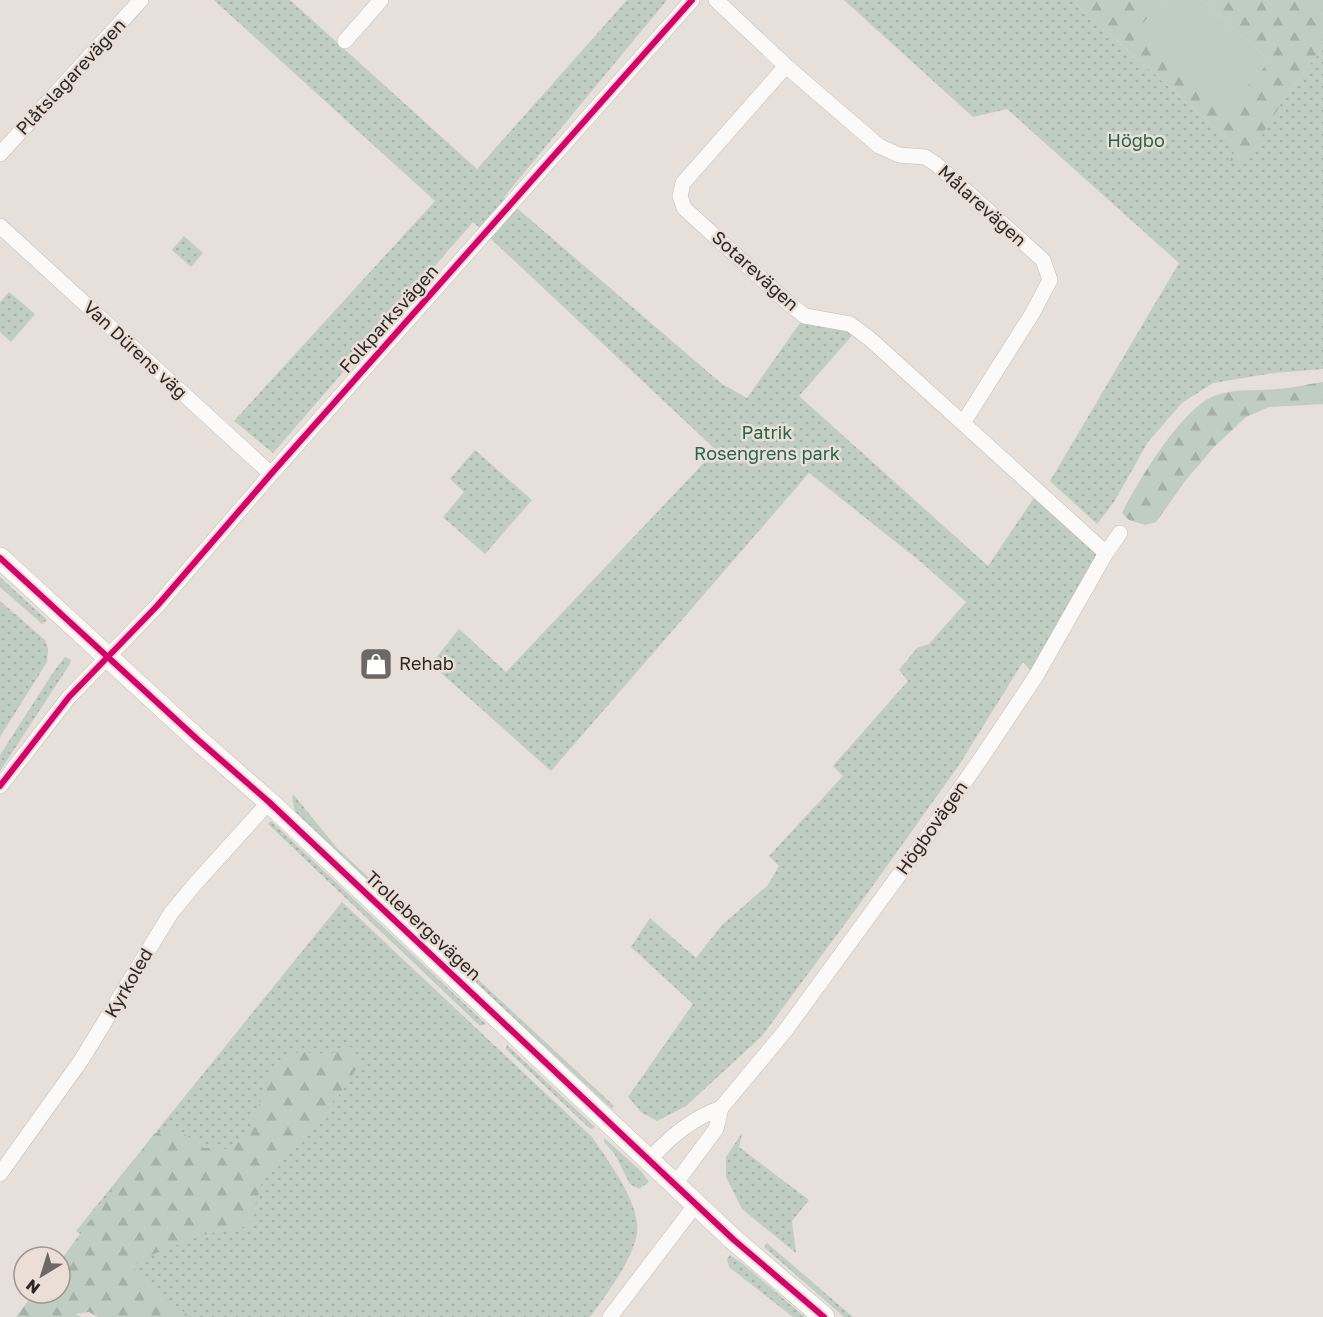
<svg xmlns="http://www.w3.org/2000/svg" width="1323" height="1317" font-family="'Golos Text',sans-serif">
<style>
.green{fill:url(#green-dots)}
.forest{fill:url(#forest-firs)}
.pitch{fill:#c0cdc3}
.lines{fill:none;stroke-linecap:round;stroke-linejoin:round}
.street-casing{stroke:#c3bdb9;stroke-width:16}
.secondary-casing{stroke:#c3bdb9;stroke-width:22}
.street{stroke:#fbfaf9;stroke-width:15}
.secondary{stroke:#fbfaf9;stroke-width:21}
.cycleway-casing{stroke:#eaded6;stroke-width:10}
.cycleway{stroke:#d6006c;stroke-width:6}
.labels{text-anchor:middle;stroke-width:5;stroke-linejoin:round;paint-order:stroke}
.street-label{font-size:18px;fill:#2c2824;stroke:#eaded6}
.park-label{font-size:18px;fill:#22664c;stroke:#eaded6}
.poi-label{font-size:18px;fill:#2c2824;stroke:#eaded6;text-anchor:start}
</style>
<defs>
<pattern id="green-dots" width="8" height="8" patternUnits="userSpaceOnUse" patternTransform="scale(1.5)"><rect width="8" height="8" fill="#c0cdc3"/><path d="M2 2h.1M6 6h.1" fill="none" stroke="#a5b0a7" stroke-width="1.8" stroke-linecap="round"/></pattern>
<pattern id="forest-firs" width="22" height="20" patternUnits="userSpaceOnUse" patternTransform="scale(1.5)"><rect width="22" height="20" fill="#c0cdc3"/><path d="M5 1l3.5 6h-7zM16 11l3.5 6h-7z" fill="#a5b0a7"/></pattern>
</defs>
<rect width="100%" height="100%" fill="#e6dfda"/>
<g class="green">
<path d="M214 0H290L477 169 627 0H667L504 197 722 384 747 398 805 316 857 330 799 396 988 566 1038 492 1106 553 1036 676 1023 662 959 765 859 905 762 1036 686 1106 657 1121 641 1112 628 1097 693 1004 631 947 650 918 696 958 722 925 768 885 779 866 769 856 843 776 833 766 908 681 899 670 917 648 929 644 966 602 921 562 809 473 551 771 431 664 459 629 506 672 716 450 473 222 273 453 234 421 435 201Z"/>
<path d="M844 0H1078L1075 4 1237 147 1230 161 1287 94 1323 48V369L1274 373 1213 383 1182 403 1148 442 1114 502 1097 524 1050 481 1179 263 1007 109 973 117Z"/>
<path d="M184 236 203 253 191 267 172 250Z"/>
<path d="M9 292 35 314 11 342 0 332V302Z"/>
<path d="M475 450 532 500 485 554 443 517 464 492 450 479Z"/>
<path d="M0 577 47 620 42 624 0 587Z"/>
<path d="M0 601 45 640 48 649 47 662 0 737Z"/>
<path d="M65 657 71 660 70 664 0 771V755L54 671Z"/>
<path d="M293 794 337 848 614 1106 612 1109 300 819C295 812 291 803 293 794Z"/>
<path d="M271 821 486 1024 480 1026 268 824Z"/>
<path d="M342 902 592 1137C608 1161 633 1193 637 1223 641 1250 606 1295 590 1317H179L76 1231Z"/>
<path d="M507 1045 595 1127 591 1129 588 1127 506 1049Z"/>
<path d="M742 1133 739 1147 809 1200 792 1221 796 1253 742 1209 726 1177V1157Z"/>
<path d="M604 1138 641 1171 649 1182 639 1189 630 1184 614 1153 604 1142Z"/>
<path d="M767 1243 853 1317H844L764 1247Z"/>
<path d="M730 1255 743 1264 805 1317H793L729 1267 727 1259Z"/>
</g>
<g class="forest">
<path d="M1078 0H1164L1140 27 1270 61 1202 0H1323V48L1287 94 1246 161 1229 162 1237 147 1075 4Z"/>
<path d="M1323 382V404L1269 407 1246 417 1214 447 1186 480 1156 522 1145 525 1129 520 1122 513C1138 482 1181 409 1214 396 1234 388 1257 391 1278 389 1293 388 1308 384 1323 382Z"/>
<path d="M343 1046 355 1048 359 1065 339 1095 263 1178 249 1226 202 1235 136 1261 135 1273 190 1317H98L89 1312 76 1314 81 1317H16L34 1293H60V1261L154 1134 174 1127 204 1148 230 1149 248 1133 258 1109 267 1080 286 1054 302 1052 331 1054Z"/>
</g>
<path class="pitch" d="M1164 0H1202L1270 61 1229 107 1139 27Z"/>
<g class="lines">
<defs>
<g id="street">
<path d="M716 0 786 66 879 146 899 155 925 157 936 164 1043 260 1050 280 1032 314 963 423"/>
<path d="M345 41 381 0"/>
<path d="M786 66 683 183 680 196 684 208 787 302 805 316 850 324 870 339 1106 553"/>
<path d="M0 154 141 0"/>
<path d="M0 226 271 474"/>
<path d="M0 786 69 697 157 606 271 474 692 0"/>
<path d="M721 1108 785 1031 918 849 984 754 1036 676 1106 553 1120 533"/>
<path d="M649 1160C670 1137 691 1119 721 1108L716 1129 675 1184"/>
<path d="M0 1174 82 1059 171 913 195 884 269 802"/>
<path d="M610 1317 696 1204"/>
</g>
<path id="secondary" d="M0 558 197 739 269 802 668 1178 734 1240 824 1317"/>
</defs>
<use href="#street" class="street-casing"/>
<use href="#secondary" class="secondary-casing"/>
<use href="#street" class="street"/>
<use href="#secondary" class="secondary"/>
<defs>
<g id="cycleway">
<path d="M0 558 197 739 269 802 668 1178 734 1240 824 1317"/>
<path d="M0 786 69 697 157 606 271 474 692 0"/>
</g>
</defs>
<use href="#cycleway" class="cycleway-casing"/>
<use href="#cycleway" class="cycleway"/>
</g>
<defs>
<symbol id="shop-square" viewBox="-11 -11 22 22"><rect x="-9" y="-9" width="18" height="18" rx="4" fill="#6d6864" stroke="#eaded6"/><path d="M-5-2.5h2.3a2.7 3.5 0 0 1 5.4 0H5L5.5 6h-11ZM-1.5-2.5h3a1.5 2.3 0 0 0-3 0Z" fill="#fff"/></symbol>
</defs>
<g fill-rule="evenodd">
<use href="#shop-square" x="357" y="645" width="38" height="38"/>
</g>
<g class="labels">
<g class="street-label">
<text transform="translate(71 77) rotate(-47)" y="6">Plåtslagarevägen</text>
<text transform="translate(982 206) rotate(42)" y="6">Målarevägen</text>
<text transform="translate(755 271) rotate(42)" y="6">Sotarevägen</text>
<text transform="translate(389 319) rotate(-48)" y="6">Folkparksvägen</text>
<text transform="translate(135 350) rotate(43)" y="6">Van Dürens väg</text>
<text transform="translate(932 828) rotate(-55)" y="6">Högbovägen</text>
<text transform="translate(423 926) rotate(43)" y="6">Trollebergsvägen</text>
<text transform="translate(129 983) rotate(-60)" y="6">Kyrkoled</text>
</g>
<g class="park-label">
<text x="1136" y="147">Högbo</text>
<text x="767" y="439">Patrik<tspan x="767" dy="21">Rosengrens park</tspan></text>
</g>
<g class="poi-label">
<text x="399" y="670">Rehab</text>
</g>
</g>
<g transform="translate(42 1275) rotate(218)"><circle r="28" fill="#eaded6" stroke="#9e958f" stroke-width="1.5"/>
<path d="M0-4.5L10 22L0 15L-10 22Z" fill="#6d6864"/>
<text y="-9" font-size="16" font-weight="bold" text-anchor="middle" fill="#2c2824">N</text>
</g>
</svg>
